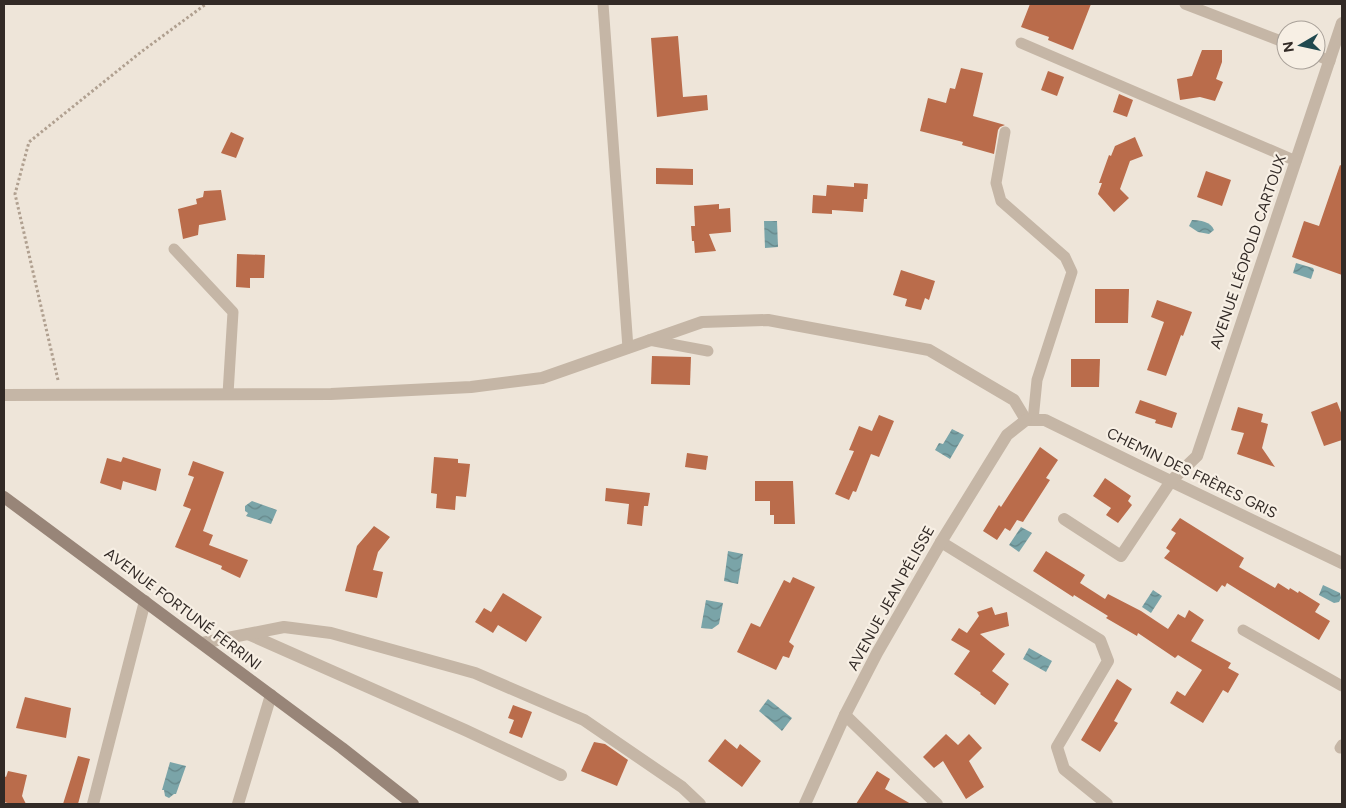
<svg xmlns="http://www.w3.org/2000/svg" width="1346" height="808" font-family="Figtree,sans-serif">
<style>
.water{fill:url(#water-waves)}
.building{fill:#ba6c4b}
.lines{fill:none;stroke-linecap:round;stroke-linejoin:round}
.path{stroke:#b0a090;stroke-width:3;stroke-dasharray:2.5 2.5;stroke-linecap:butt}
.lane{stroke:#c5b6a6;stroke-width:11}
.street{stroke:#c5b6a6;stroke-width:12}
.secondary{stroke:#988578;stroke-width:12}
.labels{text-anchor:middle;stroke-width:4.5;stroke-linejoin:round;paint-order:stroke}
.street-label{font-size:15px;fill:#322a26;stroke:#f7efe4}
</style>
<defs>
<pattern id="water-waves" width="16" height="10" patternUnits="userSpaceOnUse" patternTransform="scale(1.25)"><rect width="16" height="10" fill="#7aa4a8"/><path d="M0 5q4-4 8 0t8 0" fill="none" stroke="#658689"/></pattern>
</defs>
<rect width="100%" height="100%" fill="#eee5d9"/>
<g class="water">
<path d="M1192 220C1200 220 1211 222 1214 230L1209 234 1198 232 1189 226Z"/>
<path d="M764 221H777L778 247 765 248Z"/>
<path d="M1296 263 1313 268 1314 270 1311 279 1293 273Z"/>
<path d="M952 429 964 435 950 459 935 450 939 443 943 444Z"/>
<path d="M252 501 277 510 271 524 246 516 248 513 245 511V506Z"/>
<path d="M1021 527 1032 533 1019 552 1009 545Z"/>
<path d="M728 551 743 554 738 584 724 581Z"/>
<path d="M1323 585 1340 593 1341 598 1339 602 1334 603 1319 595Z"/>
<path d="M1153 590 1162 596 1151 613 1142 607Z"/>
<path d="M706 600 723 603 719 624 712 629 701 628Z"/>
<path d="M1029 648 1052 661 1046 672 1023 659Z"/>
<path d="M768 699 792 718 782 731 759 711Z"/>
<path d="M170 762 186 766 176 794H174L169 798 165 796 164 790H162Z"/>
</g>
<g class="building">
<path d="M1030 4H1091L1073 50 1048 40 1049 37 1021 27Z"/>
<path d="M678 36 683 97 707 95 708 110 657 117 651 38Z"/>
<path d="M1202 50H1222V62L1216 79 1223 82 1215 101 1200 97 1180 100 1177 79 1192 76Z"/>
<path d="M961 68 983 73 973 116 1005 125 1000 127 998 130 994 154 962 145 963 142 920 131 928 98 946 103 950 88 955 89Z"/>
<path d="M1048 71 1064 77 1057 96 1041 90Z"/>
<path d="M1119 94 1133 100 1127 117 1113 112Z"/>
<path d="M231 132 244 138 236 158 221 153Z"/>
<path d="M1135 137 1143 156 1130 161 1120 189 1129 198 1114 212 1098 194 1102 183H1099L1109 155 1111 156 1115 146Z"/>
<path d="M1340 165 1342 166V275L1292 257 1304 221 1319 226Z"/>
<path d="M656 168 693 169V185L656 184Z"/>
<path d="M1206 171 1231 180 1222 206 1197 197Z"/>
<path d="M854 183 868 184 867 199H864L863 212 832 210V214L812 213 813 195 826 196 827 185 854 187Z"/>
<path d="M221 190 226 220 199 225 198 235 183 239 178 209 197 204 196 199 203 197 204 191Z"/>
<path d="M719 204V209L730 208 731 232 709 234 716 251 695 253 694 241H692L691 226H695L694 206Z"/>
<path d="M237 254 265 255 264 278H250V288L236 287Z"/>
<path d="M901 270 935 281 929 300 925 298 921 310 905 306 907 299 893 295Z"/>
<path d="M1095 289H1129L1128 323H1095Z"/>
<path d="M1157 300 1192 312 1183 336 1181 335 1166 376 1147 370 1164 322 1151 317Z"/>
<path d="M652 356 691 357 690 385 651 384Z"/>
<path d="M1071 359H1100L1099 387H1071Z"/>
<path d="M1140 400 1177 413 1172 428 1155 423 1156 420 1135 413Z"/>
<path d="M1337 402 1342 415V440L1324 446 1311 412Z"/>
<path d="M1238 407 1263 414 1261 422 1268 424 1262 448 1275 467 1237 454 1244 433 1231 430Z"/>
<path d="M879 415 894 421 879 457 871 454 856 492 853 491 849 500 835 494 854 451 849 450 859 426 872 431Z"/>
<path d="M1040 447 1058 460 1046 478 1050 480 1023 522 1017 520 1010 531 1005 528 997 540 983 531 999 505 1001 507Z"/>
<path d="M687 453 708 456 706 470 685 467Z"/>
<path d="M123 457 161 469 156 491 123 481 121 490 100 483 107 458 121 462Z"/>
<path d="M434 457 458 459V463L470 464 466 497 456 496 455 510 436 508 437 494 431 493Z"/>
<path d="M193 461 224 472 203 531 213 535 209 545 248 560 240 578 221 569 222 566 175 547 191 509 183 506 194 477 188 475Z"/>
<path d="M1105 478 1131 496 1128 501 1132 505 1118 523 1106 515 1111 508 1093 496Z"/>
<path d="M755 481H793L795 524H774V515H770V501H755Z"/>
<path d="M606 488 650 493 648 506H644L642 526 627 524 629 504 605 501Z"/>
<path d="M1180 518 1244 558 1239 567 1275 588 1278 583 1289 590 1290 588 1298 593 1299 591 1320 604 1315 612 1330 621 1319 640 1227 583 1225 587 1222 585 1217 592 1164 558 1170 551 1166 548 1176 533 1171 530Z"/>
<path d="M374 526 390 537 378 552 373 570 383 572 377 598 345 591 357 546Z"/>
<path d="M1046 551 1085 575 1080 583 1105 599 1108 594 1141 611 1168 629 1178 614 1185 618 1189 610 1204 620 1191 641 1231 663 1228 668 1239 674 1228 693 1223 690 1203 723 1170 703 1177 691 1185 696 1202 670 1178 655 1175 658 1138 633 1137 636 1106 618 1108 616 1074 595 1073 597 1033 571Z"/>
<path d="M793 577 815 587 789 642 794 646 789 658 783 656 776 670 737 652 751 623 760 627 784 580 790 583Z"/>
<path d="M503 593 542 617 526 642 498 625 493 633 475 622 484 608 491 612Z"/>
<path d="M992 607 995 615 1007 612 1009 626 980 634 1005 654 992 671 1009 684 995 705 980 694 981 693 954 674 970 651 951 640 959 628 967 633 979 616 977 612Z"/>
<path d="M1117 679 1132 689 1114 721 1118 723 1100 752 1081 740Z"/>
<path d="M25 697 71 708 66 738 16 728Z"/>
<path d="M513 705 532 712 522 738 509 733 514 720 508 718Z"/>
<path d="M946 734 958 745 969 734 982 748 969 761 984 787 966 799 943 761 934 768 923 757Z"/>
<path d="M725 739 737 749 740 744 761 761 742 787 708 761Z"/>
<path d="M594 742 605 744 628 760 617 786 581 771Z"/>
<path d="M78 756 90 759 78 804H63Z"/>
<path d="M8 771 27 775 22 796 26 804H11L4 802V776L6 777Z"/>
<path d="M877 771 890 779 885 789 911 804H856Z"/>
</g>
<g class="lines">
<path class="path" d="M58 380 15 194 29 142 141 52 206 4"/>
<g class="lane">
<path d="M603 4 628 348"/>
<path d="M1185 4 1286 43"/>
<path d="M1021 43 1296 161"/>
<path d="M1316 55 1330 61"/>
<path d="M1005 132 996 183 1001 201 1065 257 1072 272 1037 380 1033 420"/>
<path d="M174 249 233 312 228 394"/>
<path d="M649 340 708 351"/>
<path d="M1243 630 1342 686"/>
<path d="M1340 748 1342 745"/>
</g>
<g class="street">
<path d="M4 395 331 394 471 387 542 378 702 322 768 320 929 350 1014 400 1026 420"/>
<path d="M1026 420H1045L1139 466 1342 563"/>
<path d="M1064 519 1121 556 1171 481 1197 456 1342 23"/>
<path d="M941 542 1100 640 1108 661 1057 747 1064 769 1107 804"/>
<path d="M248 634 465 730 561 775"/>
<path d="M202 643 284 627 331 633 475 673 584 720 682 787 700 804"/>
<path d="M845 715 937 804"/>
<path d="M93 804 145 601"/>
<path d="M238 804 271 695"/>
<path d="M805 804 845 715 877 653 941 542 1007 435 1026 420"/>
</g>
<path class="secondary" d="M4 497 342 748 413 804"/>
</g>
<g class="labels">
<g class="street-label">
<text transform="translate(1248 252) rotate(-71)" y="5">AVENUE LÉOPOLD CARTOUX</text>
<text transform="translate(1192 473) rotate(26)" y="5">CHEMIN DES FRÈRES GRIS</text>
<text transform="translate(891 598) rotate(-61)" y="5">AVENUE JEAN PÉLISSE</text>
<text transform="translate(183 609) rotate(37)" y="5">AVENUE FORTUNÉ FERRINI</text>
</g>
</g>
<rect width="1346" height="808" fill="none" stroke="#322a26" stroke-width="10"/>
<g transform="translate(1301 45) rotate(261)"><circle r="24" fill="#f7efe4" stroke="#a8a098"/>
<path d="M0-4L9 19L0 12L-9 19Z" fill="#20494f"/>
<text y="-8" font-size="14" font-weight="bold" text-anchor="middle" fill="#322a26">N</text>
</g>
</svg>
